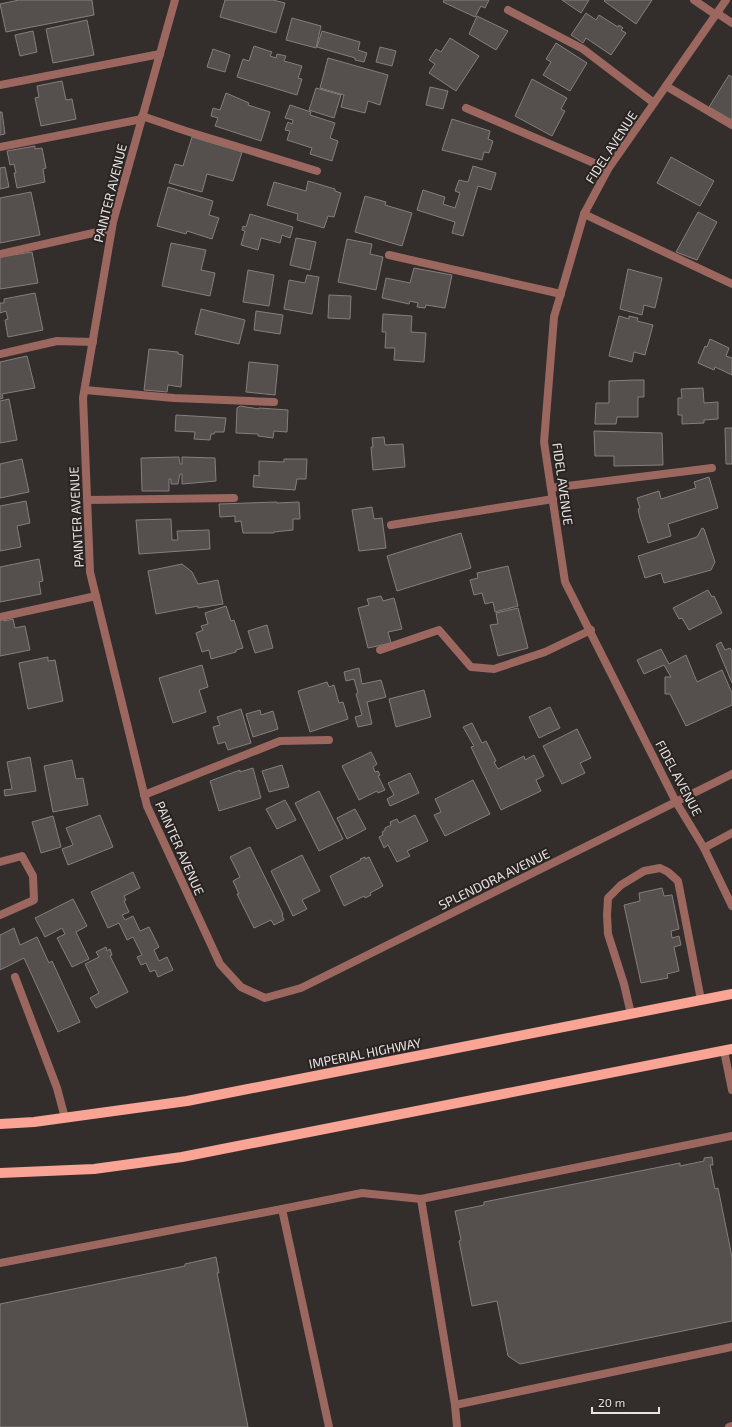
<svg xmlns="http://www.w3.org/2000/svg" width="732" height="1427" font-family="'Exo 2',sans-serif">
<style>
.building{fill:#554f4e;stroke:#857e7d}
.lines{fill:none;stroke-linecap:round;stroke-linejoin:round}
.lane{stroke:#9b675e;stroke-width:8}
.street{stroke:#9b675e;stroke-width:8}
.primary{stroke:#faa495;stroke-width:10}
.labels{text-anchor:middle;stroke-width:4;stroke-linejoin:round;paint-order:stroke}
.street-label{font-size:13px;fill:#e8e4e4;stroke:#292322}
</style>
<rect width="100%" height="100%" fill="#332d2c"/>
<g class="building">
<path d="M19 0H92L94 15 6 32 0 4Z"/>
<path d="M225 0H273L285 3 276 33 220 17Z"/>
<path d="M444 0H489L485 8 481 6 475 17 443 2Z"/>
<path d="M562 0H589L581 13Z"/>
<path d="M605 0H652L636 24 604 1Z"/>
<path d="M586 13 596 20 599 15 618 27 619 25 623 28 621 30 626 33 611 55 586 38 583 43 571 35Z"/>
<path d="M477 16 508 31 496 50 469 34Z"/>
<path d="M292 18 321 26 316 48 286 40Z"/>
<path d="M87 20 94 55 53 63 46 29Z"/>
<path d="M33 31 37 52 20 56 15 35Z"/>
<path d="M322 31 360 42 358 50 367 53 364 62 355 60V58L317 47Z"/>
<path d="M450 38 479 56 456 91 429 73 435 64 429 60 436 49 441 52Z"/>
<path d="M556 43 587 63 570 91 543 75 551 62 546 59Z"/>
<path d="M254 46 272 52 270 56 276 58 277 54 286 56 284 61 302 66 298 78 302 79 297 95 237 77 243 59 249 61Z"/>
<path d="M380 47 396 51 392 66 376 62Z"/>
<path d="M213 49 230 55 225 72 207 67Z"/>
<path d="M328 58 388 75 380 105 368 101 365 113 341 107 344 95 320 88Z"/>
<path d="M729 75 732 77V120L709 107Z"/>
<path d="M532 79 567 98 561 109 565 111 552 136 515 116Z"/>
<path d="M62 81 66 100 72 99 76 119 41 126 35 98 39 97 37 86Z"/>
<path d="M430 87 448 91 443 109 426 105Z"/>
<path d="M316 88 341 95 334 118 309 110Z"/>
<path d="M226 93 249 103 248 105 270 112 261 141 215 126 218 118 211 116 213 108 220 110Z"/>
<path d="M290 105 311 112 310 115 335 123 330 138 338 141 332 161 310 154 312 148 287 140 290 131 285 130 288 122 292 124 293 120 285 118Z"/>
<path d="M0 112H2L5 134 0 135Z"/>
<path d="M452 119 490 131 488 139 493 141 489 153 484 152 482 160 442 150Z"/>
<path d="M192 137 242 152 233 181 207 174 202 192 169 183 175 164 183 166Z"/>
<path d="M35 146V149L42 148 46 168 43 169 45 182 17 188 14 173H16L14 164 10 165 7 151Z"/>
<path d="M671 157 714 181 700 206 657 183Z"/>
<path d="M473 166 496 173 491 190 478 186 463 236 452 233 455 222 417 210 423 190 445 197 443 204 455 208 460 193 455 191 459 180 468 182Z"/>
<path d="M5 167 9 187 0 189V168Z"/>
<path d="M308 181 335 189V191L341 193 334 217 328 216 324 228 297 220 298 214 267 205 274 182 306 191Z"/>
<path d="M168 187 213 201 209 215 219 218 212 239 187 231 186 234 157 226Z"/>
<path d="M31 192 40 235 0 243V198Z"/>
<path d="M365 196 386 202 385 205 412 213 402 246 355 232Z"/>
<path d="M698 212 717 222 697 260 676 252Z"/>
<path d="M250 214 293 227 290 238 282 235 280 243 261 238 258 250 241 245 245 231 242 230 243 226 246 227Z"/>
<path d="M296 238 316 242 310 270 290 265Z"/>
<path d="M347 239 372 244 370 254 383 257 376 290 338 282Z"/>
<path d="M171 243 206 250 201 270 215 273 210 296 162 286Z"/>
<path d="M32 252 38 283 0 289V257Z"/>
<path d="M414 268 452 275 445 308 426 305 425 308 417 307 418 303 410 301 409 304 382 298 386 278 410 283Z"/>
<path d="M628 269 662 278 655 308 644 305 642 315 620 309Z"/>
<path d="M248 270 274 275 269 306 243 302Z"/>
<path d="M307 275 319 277 312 314 284 309 289 280 305 283Z"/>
<path d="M35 293 43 330 8 337 5 320 8 319 6 311 0 313V303H4V299Z"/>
<path d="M329 295 351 296 350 319 328 318Z"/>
<path d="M201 309 245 320 239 344 195 334Z"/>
<path d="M256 311 283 315 280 334 254 330Z"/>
<path d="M383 314 412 316 411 332 426 333 424 362 394 360 395 348H385L386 332H382Z"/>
<path d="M619 316 629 319V316L638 318 637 321 653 325 645 355 634 352 632 362 609 356Z"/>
<path d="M710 339 729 348 726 356 732 358V375L715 367 714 370 698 363 705 346 707 347Z"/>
<path d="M149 349 178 352V354L183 355 181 387 168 385 167 392 144 390Z"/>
<path d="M27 356 35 388 2 394 3 398 0 399V362Z"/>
<path d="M249 362 278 365 275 395 246 392Z"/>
<path d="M635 380H644V397H638V417H617L616 424H595L596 403H609V381Z"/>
<path d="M703 388 704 403 718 402V419L704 420V423L682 424V415H678V398H682L681 389Z"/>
<path d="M9 399 17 440 0 443V401Z"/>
<path d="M240 406 259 409V408L288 410 287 432 274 431 273 438 258 436V434L236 433 237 408Z"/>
<path d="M176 415 226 418 224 432H215L214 434H211L210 440 194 439 195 432 175 431Z"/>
<path d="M725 428H732V464H726Z"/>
<path d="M594 431 662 433 663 465 614 466V456H595Z"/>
<path d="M384 437 385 445 403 444 405 467 373 470 371 447H373L372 438Z"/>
<path d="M179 457 180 464H182V457L215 458 216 481 182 484V474H180L178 484H171V479H169V491H142L141 458Z"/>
<path d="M22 459 29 492 0 498V464Z"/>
<path d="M284 459H307L306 479H297L295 490 253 487 254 475 259 476V461L284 462Z"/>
<path d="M709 477 718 508 668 524 671 536 648 543 640 518 638 509 640 508 637 498 659 491 661 499 696 488 694 482Z"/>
<path d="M26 501 30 523 17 526 21 547 0 551V506Z"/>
<path d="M277 502V503L299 502 300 519H293V530L274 532V533H243L241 521 235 522V516L220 517 219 504Z"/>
<path d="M372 507 374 519 382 518 386 548 359 551 352 510Z"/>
<path d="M171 519 172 540H178L177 531 209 530 210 549 139 554 136 520Z"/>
<path d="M702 528 704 529 715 562 711 570 664 583 661 573 645 578 638 556 697 537Z"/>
<path d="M461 533 471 568 397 591 387 556Z"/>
<path d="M39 559 43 581 39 582 41 594 0 602V567Z"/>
<path d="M182 564 192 572 198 584 218 580 223 604 198 608V606L156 614 148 571Z"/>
<path d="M508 566 518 606 495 612 493 602 485 604 482 593 474 595 470 580 478 578 477 573Z"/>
<path d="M708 590 712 597 714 596 722 613 689 630 682 618 679 619 673 608Z"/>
<path d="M381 596 383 601 394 598 402 629 388 632 391 643 368 648 358 608 369 605 367 599Z"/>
<path d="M226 606 231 621 234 620 243 648 236 650V652L211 659 209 650 202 652 196 633 203 630 201 626 208 624 205 613Z"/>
<path d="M518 608 528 648 498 656 490 625 498 624 496 613Z"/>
<path d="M3 618 4 621 13 619 15 628 25 626 30 650 0 656V619Z"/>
<path d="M267 625 273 648 255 653 248 631Z"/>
<path d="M721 642 725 650 730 648 732 651V683L716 645Z"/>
<path d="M661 649 669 664 686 655 697 682 722 670 732 693V705L686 726 670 694H665V677H671L664 665 644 674 637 660Z"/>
<path d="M48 657V661L55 660 63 701 28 709 19 663Z"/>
<path d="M202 665 208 687 199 690 206 712 173 723 159 678Z"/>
<path d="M359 668 362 684 381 680 386 697 367 702 372 724 358 727 355 717 362 715 356 694 358 693 354 679 346 681 344 672Z"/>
<path d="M327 682 329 687 334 685 339 703 343 702 348 719 310 732 298 691Z"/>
<path d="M424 690 431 717 396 727 389 699Z"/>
<path d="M550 707 560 728 539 738 529 717Z"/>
<path d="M241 709 251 743 228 750 225 742 218 744 213 727 220 725 217 717Z"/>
<path d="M260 710 261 715 273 711 278 729 253 737 246 714Z"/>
<path d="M472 723 482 743 486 741 496 761 494 762 498 769 524 756 525 760 534 755 544 776 536 780 541 791 501 810 471 747 474 746 463 727Z"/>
<path d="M577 729 591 758 580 763 585 773 562 784 543 746Z"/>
<path d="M371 752 377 764 373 767 375 772 378 771 380 775 378 776 385 790 378 793 377 791 359 800 342 766Z"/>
<path d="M30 757 36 791 5 796 4 790 12 789 7 762Z"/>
<path d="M72 760 76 779 83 778 88 805 53 812 44 766Z"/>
<path d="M282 765 289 787 269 792 262 771Z"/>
<path d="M253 768 261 798 219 811 210 781 240 770V772Z"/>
<path d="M410 773 419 793 390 806 387 799 394 795 388 783Z"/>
<path d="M473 780 490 814 445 836 434 815 441 812 435 799Z"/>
<path d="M319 791 343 839 319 851 295 803Z"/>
<path d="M285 800 296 820 277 829 266 809Z"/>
<path d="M355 809 366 829 347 839 337 818Z"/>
<path d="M100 815 113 847 68 865 62 849 73 845 66 828Z"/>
<path d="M415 815 428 841 407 851 410 856 397 862 388 845 384 848 379 837 383 835 382 832 385 830V828L391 825 390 822 397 819 399 823Z"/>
<path d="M53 816 61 847 41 853 32 822Z"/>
<path d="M250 847 283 914 282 915 284 920 274 925 271 920 254 928 237 894H239L233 881 240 877 230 857Z"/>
<path d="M302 855 320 891 302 900 307 909 293 916 271 871Z"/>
<path d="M365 857V859L369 857 383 886 370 893 371 895 365 898 364 896 344 906 330 876 361 860 360 859Z"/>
<path d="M133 872 140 888 124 896 126 900 124 901 129 912 122 915 125 920 133 916 140 931 149 927 159 947 154 950 159 961 167 957 173 970 158 977 155 970 150 972 146 963 141 965 137 957 142 955 133 937 127 940 119 923 108 928 91 892Z"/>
<path d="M662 888 664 896 672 895 679 929 671 931 672 938 679 936 681 945 674 947 679 971 667 974 668 978 641 983 624 905 640 901 639 893Z"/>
<path d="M73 899 87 926 76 932 89 959 72 967 57 938 65 934 62 928 45 937 35 918Z"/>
<path d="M14 928 20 945 37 937 49 963 52 961 80 1022 58 1032 24 958 0 970V935Z"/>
<path d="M106 947 107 951 110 949 112 955 110 956 128 992 96 1008 90 998 99 993 85 964 99 957 96 952Z"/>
<path d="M712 1157 713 1165H710L715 1189 718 1188 732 1257V1321L520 1364 508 1356 497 1301 472 1306 459 1241 461 1240 455 1211 484 1205V1202L680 1163V1166L704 1161V1158Z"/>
<path d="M216 1257 219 1273H217L248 1427H0V1304L185 1266V1264Z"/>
</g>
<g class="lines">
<g class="lane">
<path d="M694 0 716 15"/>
<path d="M508 10 583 49 654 103"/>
<path d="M717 13 732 23"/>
<path d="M0 85 160 54"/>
<path d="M666 86 732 125"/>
<path d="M466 108 608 169"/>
<path d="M142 116 186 131 317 171"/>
<path d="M0 147 142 119"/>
<path d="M584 214 732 284"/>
<path d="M0 254 111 229"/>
<path d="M389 255 561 294"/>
<path d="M0 354 57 341 93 342"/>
<path d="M85 390 174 398 274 402"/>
<path d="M551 488 712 468"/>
<path d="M87 500 234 498"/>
<path d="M391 525 553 499"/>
<path d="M0 617 96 596"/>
<path d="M380 650 439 630 471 667 494 669 545 652 591 630"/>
<path d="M144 795 280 741 329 740"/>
<path d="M704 848 732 833"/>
<path d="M0 862 22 856 33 876 34 900 0 915"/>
<path d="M15 977 57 1088 65 1118"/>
<path d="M631 1014 624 984 608 934 607 915 608 898 621 885 644 871 660 868 668 872 678 881 701 1000"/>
<path d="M724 1051 732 1090"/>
<path d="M421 1199 455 1405"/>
<path d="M0 1263 282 1209"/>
<path d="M329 1427 282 1209 362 1193 421 1199 732 1136"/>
<path d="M457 1427 455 1405 732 1347"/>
<path d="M729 1427 732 1426"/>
</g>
<g class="street">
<path d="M175 0 113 222 83 398 90 572 147 806 220 964 241 987 265 998 301 988 732 774"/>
<path d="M726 0 608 169 584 214 554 317 544 442 565 582 676 802 704 848 732 906"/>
</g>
<g class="primary">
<path d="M0 1124 34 1122 187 1101 732 994"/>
<path d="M0 1173 94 1169 182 1157 732 1049"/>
</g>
</g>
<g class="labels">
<g class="street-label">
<text transform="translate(611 147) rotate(-57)" y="5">FIDEL AVENUE</text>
<text transform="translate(110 193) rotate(-76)" y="5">PAINTER AVENUE</text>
<text transform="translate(563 484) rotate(82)" y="5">FIDEL AVENUE</text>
<text transform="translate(76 517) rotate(-93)" y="5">PAINTER AVENUE</text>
<text transform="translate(679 778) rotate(62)" y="5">FIDEL AVENUE</text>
<text transform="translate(180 848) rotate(66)" y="5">PAINTER AVENUE</text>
<text transform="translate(494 879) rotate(-26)" y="5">SPLENDORA AVENUE</text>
<text transform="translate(365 1053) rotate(-11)" y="5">IMPERIAL HIGHWAY</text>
</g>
</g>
<path d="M592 1407v6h67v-6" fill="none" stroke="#e8e4e4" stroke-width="2"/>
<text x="598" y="1407" font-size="12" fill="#e8e4e4" stroke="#292322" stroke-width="3" paint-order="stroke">20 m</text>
</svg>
